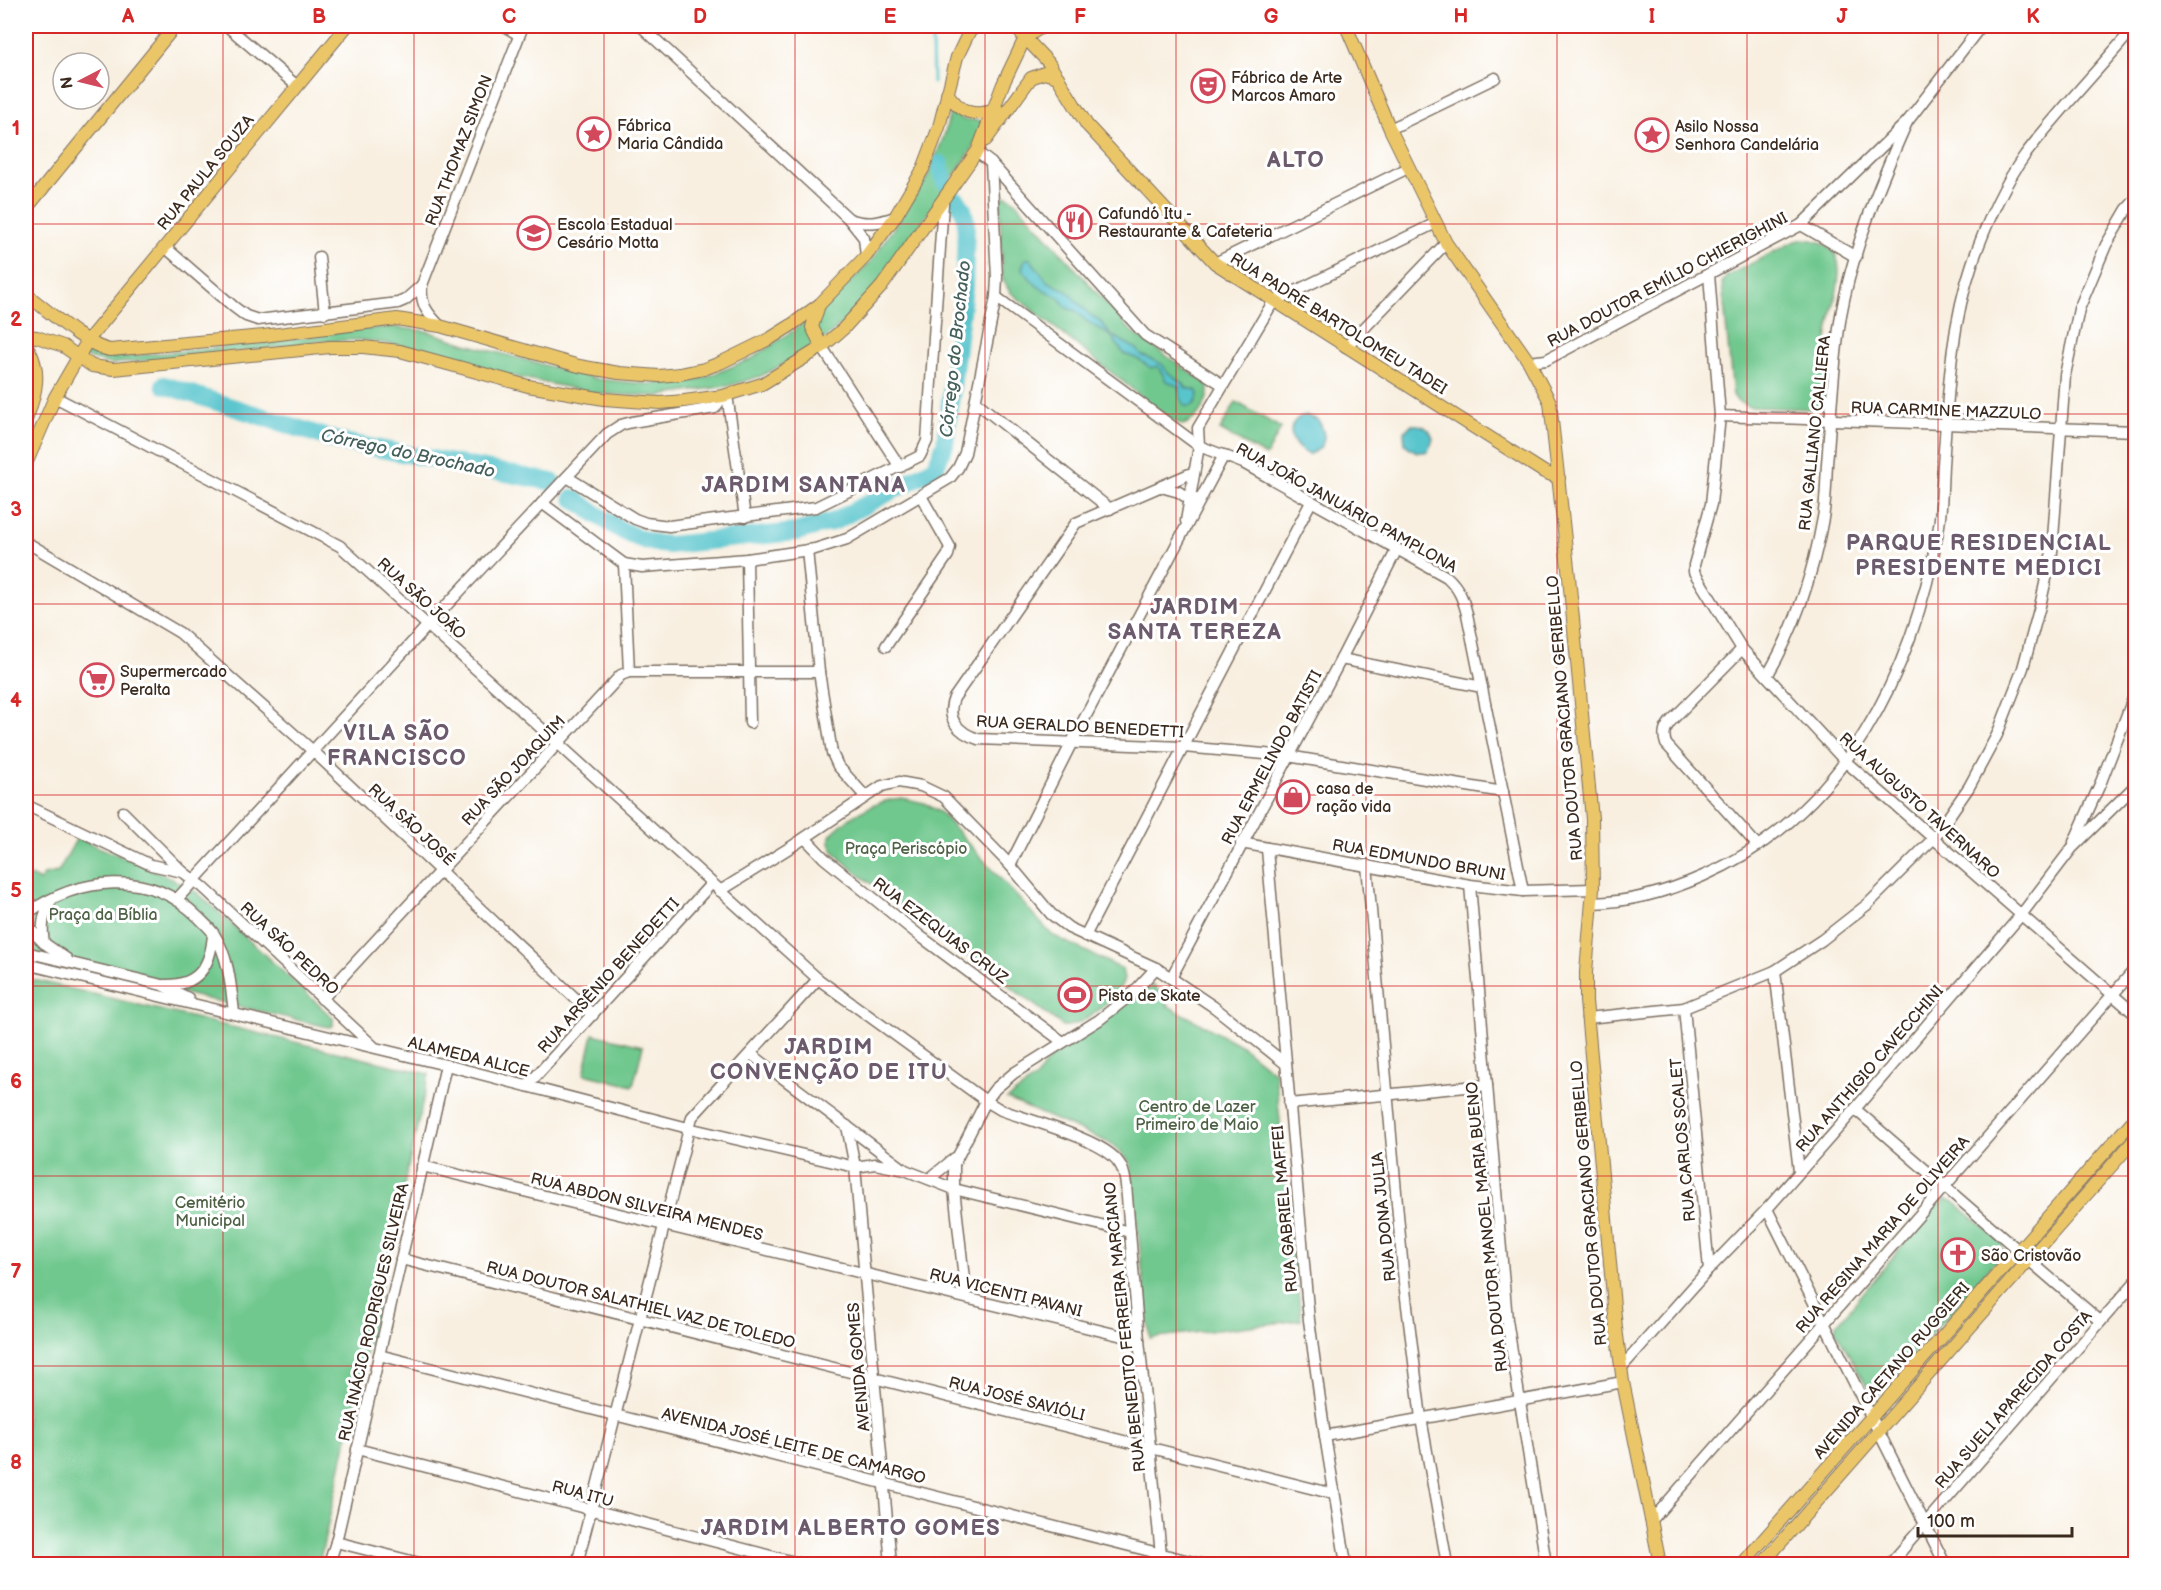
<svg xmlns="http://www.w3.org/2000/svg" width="2161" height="1590" font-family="'Balsamiq Sans',sans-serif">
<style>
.green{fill:#70c88e;stroke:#567956;stroke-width:1.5}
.water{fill:#58c5cd;stroke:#4a7876;stroke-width:1.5}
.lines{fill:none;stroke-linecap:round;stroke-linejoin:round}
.stream{stroke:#58c5cd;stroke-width:3}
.river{stroke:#58c5cd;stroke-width:18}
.minor-casing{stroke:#7d6f62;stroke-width:13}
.major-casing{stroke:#7d6f62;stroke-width:14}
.minor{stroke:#fff;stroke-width:10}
.major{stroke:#ebc669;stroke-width:12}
.grid{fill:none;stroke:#d62828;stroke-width:1.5;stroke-opacity:0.55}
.labels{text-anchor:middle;stroke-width:6;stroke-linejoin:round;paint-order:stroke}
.poi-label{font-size:16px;fill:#3b2a1e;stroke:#fff;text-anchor:start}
.street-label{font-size:16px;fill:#3b2a1e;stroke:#fff}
.park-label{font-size:16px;fill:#4e6145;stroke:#fff}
.water-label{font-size:18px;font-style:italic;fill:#45605b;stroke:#fff}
.district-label{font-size:22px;font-weight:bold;letter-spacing:1.5px;fill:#6c5b6c;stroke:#fff}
.neatline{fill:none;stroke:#d62828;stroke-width:2}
.grid-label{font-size:20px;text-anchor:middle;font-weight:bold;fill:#d62828}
</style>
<rect width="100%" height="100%" fill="#fff"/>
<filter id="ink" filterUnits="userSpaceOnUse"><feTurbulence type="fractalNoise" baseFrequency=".0167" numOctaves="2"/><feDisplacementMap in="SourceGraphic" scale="12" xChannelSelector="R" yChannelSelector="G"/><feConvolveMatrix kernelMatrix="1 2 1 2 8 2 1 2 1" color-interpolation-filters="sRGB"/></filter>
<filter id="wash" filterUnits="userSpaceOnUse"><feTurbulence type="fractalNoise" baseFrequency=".008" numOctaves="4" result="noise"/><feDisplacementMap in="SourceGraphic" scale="24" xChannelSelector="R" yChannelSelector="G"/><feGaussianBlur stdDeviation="1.35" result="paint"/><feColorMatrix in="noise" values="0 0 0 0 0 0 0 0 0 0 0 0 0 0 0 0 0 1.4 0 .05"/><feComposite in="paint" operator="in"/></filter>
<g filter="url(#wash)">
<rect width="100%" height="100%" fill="#f8efe0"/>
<g class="green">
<path d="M951 109 962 119 983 121 973 148 875 290 831 334 797 357 761 376 728 386 658 396 600 394 507 375 403 346 362 340 320 341 263 349 110 364 84 357 88 349 105 356 122 357 265 343 360 329 393 327 427 331 466 344 597 379 648 384 693 381 706 377 751 359 804 323 829 304 871 261 926 180 944 136Z"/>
<path d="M1007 196 1014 200 1132 332 1207 384C1212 398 1197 422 1182 425L1170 419 1010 292 1003 280 1002 271 1000 203 1003 197Z"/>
<path d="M1803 239C1852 241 1839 281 1832 313 1829 325 1827 338 1826 350 1825 366 1829 385 1825 401L1814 409 1749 407 1737 401 1733 395 1722 283 1727 276 1793 242Z"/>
<path d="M1236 402 1281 428 1266 456 1220 430Z"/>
<path d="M902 798 924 803 940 812 1052 935 1122 969 1124 979C1119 997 1082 1028 1063 1026L857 873C847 863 827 852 830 836 844 818 879 799 902 798Z"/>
<path d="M77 838C118 856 161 870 199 894L333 1018V1026L328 1027 26 957V874L40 881 44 875 58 872Z"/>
<path d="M26 978 429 1074 319 1564H44L26 1548Z"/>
<path d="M1154 985 1168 1006 1240 1045 1275 1073 1301 1320 1150 1338 1130 1162 1112 1144 1007 1099 1036 1078 1049 1059Z"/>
<path d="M593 1034 643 1046 633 1086 584 1074Z"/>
<path d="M1946 1199 1954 1202 2002 1243 2003 1252 1879 1394 1873 1397 1834 1328 1938 1203Z"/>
</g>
<g class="water">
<path d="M1027 259H1030L1047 281 1067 291 1090 315 1099 320 1111 335 1137 349 1141 355 1162 364 1166 371 1183 383 1186 388 1196 390 1198 394C1197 403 1194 407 1185 406L1180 396V387L1166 381 1158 366 1151 368 1138 359 1124 354 1111 336 1086 321 1076 311 1067 308 1059 298 1037 286 1022 269 1024 260Z"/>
<path d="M1306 415 1318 420C1327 434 1327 449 1309 454 1289 448 1283 420 1306 415Z"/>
<path d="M1411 425C1422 424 1430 428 1433 439L1428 451C1418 454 1413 451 1405 444L1404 432Z"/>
</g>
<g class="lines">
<path class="stream" d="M933 83 932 41 937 26"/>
<g class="river">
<path d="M940 164 944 181"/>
<path d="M164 385 338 441 552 482"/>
<path d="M573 498C603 518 632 543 669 545L796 532 835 521 931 470 936 466 945 444 964 288 966 222 963 209 957 200"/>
</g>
</g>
</g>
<g filter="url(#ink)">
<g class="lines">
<defs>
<g id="minor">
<path d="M227 26 297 86"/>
<path d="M504 26 519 35"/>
<path d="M641 26 848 218 864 238 866 256"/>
<path d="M1390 129 1495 78"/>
<path d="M977 152 991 163 1145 335 1223 385"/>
<path d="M849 219C867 225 878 223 895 217"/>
<path d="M1801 225 1856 257"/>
<path d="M165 247 234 307 246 316 258 320 398 303 405 300 422 285"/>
<path d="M319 257 325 313"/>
<path d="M1215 263 1408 168"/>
<path d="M1709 274 1720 416 1711 504 1694 565V572L1742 649 1846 762 2136 1015"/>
<path d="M996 297 1199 446 1243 463 1447 577C1459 588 1463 599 1467 614L1523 891"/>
<path d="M440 326C427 313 420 304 422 285L523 26"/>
<path d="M822 347 900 467"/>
<path d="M1346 347 1446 243"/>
<path d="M1529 362 1546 360 1801 225 1907 122 1981 26"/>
<path d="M727 395 745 517"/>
<path d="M55 397 340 546 818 979 986 1101 1001 1110C1028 1120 1105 1140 1119 1163 1124 1169 1125 1178 1126 1185L1139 1340 1162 1564"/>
<path d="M976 402 1110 509"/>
<path d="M1720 416 2136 431"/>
<path d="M1194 472 1076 523 954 698C945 719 959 733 978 739L1183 747 1288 756 1503 792"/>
<path d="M567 477 635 519 646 523 669 526 816 507 920 456 927 441 943 203"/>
<path d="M1161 487 1179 492 1190 500 1196 499"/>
<path d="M542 503 624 564 642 567 747 559 815 549 847 539 950 478 958 468 965 453 996 297 997 277 991 163"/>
<path d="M1186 521 1199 446 1198 428 1273 302 1436 223"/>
<path d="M26 542 180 633 313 751 593 1015"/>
<path d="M807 550 819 672 832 753 838 766 865 796"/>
<path d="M747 559 750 723"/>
<path d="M624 564 629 672"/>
<path d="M886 646 948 555 950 547 921 496"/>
<path d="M1742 649 1670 722C1664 730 1663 735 1666 744L1758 846"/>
<path d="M1341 659 1482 687"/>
<path d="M1767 676C1796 627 1813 574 1823 518 1826 501 1826 482 1827 464 1831 415 1833 364 1841 315 1853 248 1880 183 1907 122"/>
<path d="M26 805 151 865 183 872"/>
<path d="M123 812 183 872 203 887 373 1046"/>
<path d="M805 838 824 858 920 936 1063 1042"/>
<path d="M2074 842 2101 782 2136 691"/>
<path d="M1241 843 1470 885 1523 891 1593 889"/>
<path d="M1267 849 1309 1320 1325 1436 1346 1564"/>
<path d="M1010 865 1072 742 1224 455"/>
<path d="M1367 865 1404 1282 1421 1418 1447 1564"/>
<path d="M1470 885 1507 1320 1546 1564"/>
<path d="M720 891 794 845 882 786 899 782 921 786 944 797 1010 865 1051 914 1069 928 1156 968 1214 1007 1286 1064"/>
<path d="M26 898 34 908"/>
<path d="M177 899 429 624 607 434 621 425 632 422 715 408 723 396"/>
<path d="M1592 903C1631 902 1667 892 1703 876 1845 814 1914 671 1939 526 1942 506 1942 485 1943 465 1948 397 1950 329 1972 264 1985 227 2002 187 2025 155 2056 114 2092 77 2125 38L2133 26"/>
<path d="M26 914C79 877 149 868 198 917 203 922 210 928 214 934 229 957 231 987 234 1013"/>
<path d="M26 925 44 943 67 959"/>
<path d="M1085 936 1311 502"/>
<path d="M44 943C41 926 43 915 51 901"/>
<path d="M26 955 34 954 162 985 188 998"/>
<path d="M26 964 446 1065 688 1128 855 1167 875 1164 905 1170"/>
<path d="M1775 971 1799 1171"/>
<path d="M1171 978 1341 659 1397 549"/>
<path d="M165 985C199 986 211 965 213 934"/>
<path d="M322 999 621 675 629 672H819"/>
<path d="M1684 1008 1709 1269"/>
<path d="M1587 1018 1684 1008 1775 971 1822 940 1868 904 1934 838 1969 787 1997 735 2023 668 2040 606 2052 552 2065 375 2079 309 2106 245 2127 209 2136 199"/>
<path d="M751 1054 905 1170 954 1189 1130 1232"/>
<path d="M527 1086 711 884"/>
<path d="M1289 1104 1487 1085"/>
<path d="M1855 1109 2018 1250"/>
<path d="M847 1126 855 1167 891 1564"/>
<path d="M422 1166C661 1225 901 1281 1139 1340"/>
<path d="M929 1179 955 1158"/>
<path d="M1767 1209 1945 1564"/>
<path d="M401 1259 1334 1494"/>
<path d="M2029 1260 2100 1321"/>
<path d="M966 1297 954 1189V1164L986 1101 995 1089 1014 1073 1099 1020 1133 993 1156 968"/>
<path d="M379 1355 1201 1564"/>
<path d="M1621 1368 1709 1269 1767 1209 1855 1109 2021 915 2072 848 2136 785"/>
<path d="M1325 1436 1623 1382"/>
<path d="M357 1449 802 1564"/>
<path d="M1651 1521 2136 968"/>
<path d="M336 1542 423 1564"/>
<path d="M26 1562 28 1564"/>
<path d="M329 1564 336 1542 446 1065"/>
<path d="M577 1564 692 1117 818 979"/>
<path d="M1890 1564 2136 1281"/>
</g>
<g id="major">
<path d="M1014 26 1048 62 1087 125 1215 263 1544 472 1559 478"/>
<path d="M1346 26 1390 129 1446 243 1529 362 1550 402 1569 577 1592 819 1593 889 1586 972V1001L1616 1328 1623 1382 1660 1564"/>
<path d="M947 93C961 113 974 118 997 109"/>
<path d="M986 140 1031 78 1044 73 1058 77"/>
<path d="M26 209 175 26"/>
<path d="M26 294C46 309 86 346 110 350L263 336 397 319 440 326 579 366 619 373 659 376 680 374 704 369 720 363 771 338 790 326 820 304 866 256 895 217 923 169 939 127 957 57 969 32 977 26"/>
<path d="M819 305 812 327 822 347"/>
<path d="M26 336 37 337 63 346 92 366 114 369 330 347H363L400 351 528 386 604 399 660 403 684 401 723 396 762 384 822 347 843 329 882 286 978 150 1003 84 1025 38 1043 26"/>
<path d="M26 345C43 370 36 394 26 420"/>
<path d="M26 464 55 397 88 340 347 26"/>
<path d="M1742 1564 2136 1117"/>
<path d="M1762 1564 2136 1138"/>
</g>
</defs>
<use href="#minor" class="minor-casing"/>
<use href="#major" class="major-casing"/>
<use href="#minor" class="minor"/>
<use href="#major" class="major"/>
</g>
</g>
<path class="grid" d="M223 26V1564M414 26V1564M604 26V1564M795 26V1564M985 26V1564M1176 26V1564M1366 26V1564M1557 26V1564M1747 26V1564M1938 26V1564M26 224H2136M26 414H2136M26 604H2136M26 795H2136M26 986H2136M26 1176H2136M26 1366H2136"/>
<defs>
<symbol id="theatre-ring" viewBox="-11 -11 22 22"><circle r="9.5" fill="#fff" stroke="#d1495b" stroke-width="1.5"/><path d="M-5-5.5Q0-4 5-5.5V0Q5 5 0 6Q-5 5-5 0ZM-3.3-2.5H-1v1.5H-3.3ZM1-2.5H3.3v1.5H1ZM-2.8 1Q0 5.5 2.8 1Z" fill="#d1495b"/></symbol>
<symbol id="sight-ring" viewBox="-11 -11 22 22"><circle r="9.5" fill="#fff" stroke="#d1495b" stroke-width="1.5"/><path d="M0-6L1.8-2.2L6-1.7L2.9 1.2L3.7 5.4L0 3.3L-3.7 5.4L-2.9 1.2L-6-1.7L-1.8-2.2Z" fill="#d1495b"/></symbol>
<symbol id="restaurant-ring" viewBox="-11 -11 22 22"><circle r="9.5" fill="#fff" stroke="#d1495b" stroke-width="1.5"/><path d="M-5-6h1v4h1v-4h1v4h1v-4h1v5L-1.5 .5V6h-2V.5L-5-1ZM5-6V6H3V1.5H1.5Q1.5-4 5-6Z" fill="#d1495b"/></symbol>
<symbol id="school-ring" viewBox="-11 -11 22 22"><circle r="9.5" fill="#fff" stroke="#d1495b" stroke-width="1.5"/><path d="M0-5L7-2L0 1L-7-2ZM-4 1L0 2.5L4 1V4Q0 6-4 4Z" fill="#d1495b"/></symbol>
<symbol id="supermarket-ring" viewBox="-11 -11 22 22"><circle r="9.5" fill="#fff" stroke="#d1495b" stroke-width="1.5"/><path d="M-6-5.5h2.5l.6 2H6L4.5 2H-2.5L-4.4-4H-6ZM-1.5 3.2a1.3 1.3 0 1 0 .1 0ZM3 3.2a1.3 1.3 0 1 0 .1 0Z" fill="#d1495b"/></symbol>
<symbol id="shop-ring" viewBox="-11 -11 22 22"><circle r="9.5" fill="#fff" stroke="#d1495b" stroke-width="1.5"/><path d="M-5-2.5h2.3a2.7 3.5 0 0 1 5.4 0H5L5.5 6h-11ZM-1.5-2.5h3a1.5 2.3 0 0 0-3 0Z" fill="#d1495b"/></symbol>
<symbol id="stadium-ring" viewBox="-11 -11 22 22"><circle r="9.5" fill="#fff" stroke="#d1495b" stroke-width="1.5"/><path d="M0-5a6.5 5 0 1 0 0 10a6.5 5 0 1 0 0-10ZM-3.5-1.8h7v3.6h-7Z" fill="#d1495b"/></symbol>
<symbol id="church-ring" viewBox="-11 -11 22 22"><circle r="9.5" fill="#fff" stroke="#d1495b" stroke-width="1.5"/><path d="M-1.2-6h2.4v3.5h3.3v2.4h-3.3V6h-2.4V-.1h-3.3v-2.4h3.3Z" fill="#d1495b"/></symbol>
</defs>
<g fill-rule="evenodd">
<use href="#theatre-ring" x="1189" y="67" width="38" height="38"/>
<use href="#sight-ring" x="575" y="115" width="38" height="38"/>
<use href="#sight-ring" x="1633" y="116" width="38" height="38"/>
<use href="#restaurant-ring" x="1056" y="203" width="38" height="38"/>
<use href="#school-ring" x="515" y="214" width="38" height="38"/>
<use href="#supermarket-ring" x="78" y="661" width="38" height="38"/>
<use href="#shop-ring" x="1274" y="778" width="38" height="38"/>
<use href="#stadium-ring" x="1056" y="976" width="38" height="38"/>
<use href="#church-ring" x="1939" y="1236" width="38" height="38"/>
</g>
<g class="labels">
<g class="poi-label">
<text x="1231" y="83">Fábrica de Arte<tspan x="1231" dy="18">Marcos Amaro</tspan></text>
<text x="617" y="131">Fábrica<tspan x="617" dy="18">Maria Cândida</tspan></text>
<text x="1675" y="132">Asilo Nossa<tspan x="1675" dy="18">Senhora Candelária</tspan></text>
<text x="1098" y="219">Cafundó Itu -<tspan x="1098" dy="18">Restaurante &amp; Cafeteria</tspan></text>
<text x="557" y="230">Escola Estadual<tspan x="557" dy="18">Cesário Motta</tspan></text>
<text x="120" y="677">Supermercado<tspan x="120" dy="18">Peralta</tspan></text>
<text x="1316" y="794">casa de<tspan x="1316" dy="18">ração vida</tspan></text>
<text x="1098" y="1001">Pista de Skate</text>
<text x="1981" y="1261">São Cristovão</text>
</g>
<g class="street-label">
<text transform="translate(458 150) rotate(-69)" y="6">RUA THOMAZ SIMON</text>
<text transform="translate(205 172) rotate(-51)" y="6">RUA PAULA SOUZA</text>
<text transform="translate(1667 279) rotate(-28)" y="6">RUA DOUTOR EMÍLIO CHIERIGHINI</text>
<text transform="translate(1339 323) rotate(32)" y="6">RUA PADRE BARTOLOMEU TADEI</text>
<text transform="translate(1946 410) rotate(2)" y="6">RUA CARMINE MAZZULO</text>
<text transform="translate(1814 433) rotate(-84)" y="6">RUA GALLIANO CALLIERA</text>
<text transform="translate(1347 507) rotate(29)" y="6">RUA JOÃO JANUÁRIO PAMPLONA</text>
<text transform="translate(422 598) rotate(42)" y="6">RUA SÃO JOÃO</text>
<text transform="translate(1564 718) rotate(-95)" y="6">RUA DOUTOR GRACIANO GERIBELLO</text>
<text transform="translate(1080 726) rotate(3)" y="6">RUA GERALDO BENEDETTI</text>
<text transform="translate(1271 757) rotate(-62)" y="6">RUA ERMELINDO BATISTI</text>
<text transform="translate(513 770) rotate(-47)" y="6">RUA SÃO JOAQUIM</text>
<text transform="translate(1920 805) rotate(42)" y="6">RUA AUGUSTO TAVERNARO</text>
<text transform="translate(412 824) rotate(43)" y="6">RUA SÃO JOSÉ</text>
<text transform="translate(1419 859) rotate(10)" y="6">RUA EDMUNDO BRUNI</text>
<text transform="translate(941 930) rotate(37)" y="6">RUA EZEQUIAS CRUZ</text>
<text transform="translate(290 948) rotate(43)" y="6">RUA SÃO PEDRO</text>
<text transform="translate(608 975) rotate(-48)" y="6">RUA ARSÊNIO BENEDETTI</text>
<text transform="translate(469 1056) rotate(14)" y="6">ALAMEDA ALICE</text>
<text transform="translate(1869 1068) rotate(-49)" y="6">RUA ANTHIGIO CAVECCHINI</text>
<text transform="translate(1682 1140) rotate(-95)" y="6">RUA CARLOS SCALET</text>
<text transform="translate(1588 1203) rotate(-95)" y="6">RUA DOUTOR GRACIANO GERIBELLO</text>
<text transform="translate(647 1206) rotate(14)" y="6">RUA ABDON SILVEIRA MENDES</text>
<text transform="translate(1284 1209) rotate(-95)" y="6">RUA GABRIEL MAFFEI</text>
<text transform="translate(1383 1217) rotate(-96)" y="6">RUA DONA JULIA</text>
<text transform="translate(1486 1227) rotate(-96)" y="6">RUA DOUTOR MANOEL MARIA BUENO</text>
<text transform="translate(1882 1234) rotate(-49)" y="6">RUA REGINA MARIA DE OLIVEIRA</text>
<text transform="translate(1006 1292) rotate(14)" y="6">RUA VICENTI PAVANI</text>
<text transform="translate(641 1304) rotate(14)" y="6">RUA DOUTOR SALATHIEL VAZ DE TOLEDO</text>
<text transform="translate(373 1312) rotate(-77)" y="6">RUA INÁCIO RODRIGUES SILVEIRA</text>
<text transform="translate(1124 1327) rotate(-96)" y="6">RUA BENEDITO FERREIRA MARCIANO</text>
<text transform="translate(858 1367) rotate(-95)" y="6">AVENIDA GOMES</text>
<text transform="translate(1891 1370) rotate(-49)" y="6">AVENIDA CAETANO RUGGIERI</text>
<text transform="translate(1017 1398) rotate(14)" y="6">RUA JOSÉ SAVIÓLI</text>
<text transform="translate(2013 1399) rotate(-49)" y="6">RUA SUELI APARECIDA COSTA</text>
<text transform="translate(794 1445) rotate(14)" y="6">AVENIDA JOSÉ LEITE DE CAMARGO</text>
<text transform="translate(583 1493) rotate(15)" y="6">RUA ITU</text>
</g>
<g class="park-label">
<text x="906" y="854">Praça Periscópio</text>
<text x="103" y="920">Praça da Bíblia</text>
<text x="1197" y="1112">Centro de Lazer<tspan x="1197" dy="18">Primeiro de Maio</tspan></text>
<text x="210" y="1208">Cemitério<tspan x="210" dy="18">Municipal</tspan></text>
</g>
<g class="water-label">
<text transform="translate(955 349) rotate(-84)" y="6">Córrego do Brochado</text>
<text transform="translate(408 453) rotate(12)" y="6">Córrego do Brochado</text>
</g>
<g class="district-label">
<text x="1296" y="167">ALTO</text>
<text x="804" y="492">JARDIM SANTANA</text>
<text x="1979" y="550">PARQUE RESIDENCIAL<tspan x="1979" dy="25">PRESIDENTE MEDICI</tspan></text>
<text x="1195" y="614">JARDIM<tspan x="1195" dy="25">SANTA TEREZA</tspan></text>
<text x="397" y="740">VILA SÃO<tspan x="397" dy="25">FRANCISCO</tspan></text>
<text x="829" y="1054">JARDIM<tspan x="829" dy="25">CONVENÇÃO DE ITU</tspan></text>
<text x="851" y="1535">JARDIM ALBERTO GOMES</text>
</g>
</g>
<rect width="2161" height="1590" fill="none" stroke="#fff" stroke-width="66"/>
<g transform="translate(81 81) rotate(263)"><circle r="28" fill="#ffffff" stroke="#b1aaa5" stroke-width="1.5"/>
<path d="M0-4.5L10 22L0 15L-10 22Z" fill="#d1495b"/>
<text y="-9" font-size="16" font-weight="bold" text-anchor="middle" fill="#3b2a1e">N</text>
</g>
<path d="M1918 1527v9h154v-9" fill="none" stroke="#3b2a1e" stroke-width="3"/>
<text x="1927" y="1527" font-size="18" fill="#3b2a1e" stroke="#ffffff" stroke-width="4.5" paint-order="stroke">100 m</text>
<rect x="33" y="33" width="2095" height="1524" class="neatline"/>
<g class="grid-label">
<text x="128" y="23">A</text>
<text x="319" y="23">B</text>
<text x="509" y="23">C</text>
<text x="700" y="23">D</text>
<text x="890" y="23">E</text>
<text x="1080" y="23">F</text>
<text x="1271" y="23">G</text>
<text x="1461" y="23">H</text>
<text x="1652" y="23">I</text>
<text x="1842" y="23">J</text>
<text x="2033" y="23">K</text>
<text x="16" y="135">1</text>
<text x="16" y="326">2</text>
<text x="16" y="516">3</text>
<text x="16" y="707">4</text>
<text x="16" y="897">5</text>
<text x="16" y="1088">6</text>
<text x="16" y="1278">7</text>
<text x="16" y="1469">8</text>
</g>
</svg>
